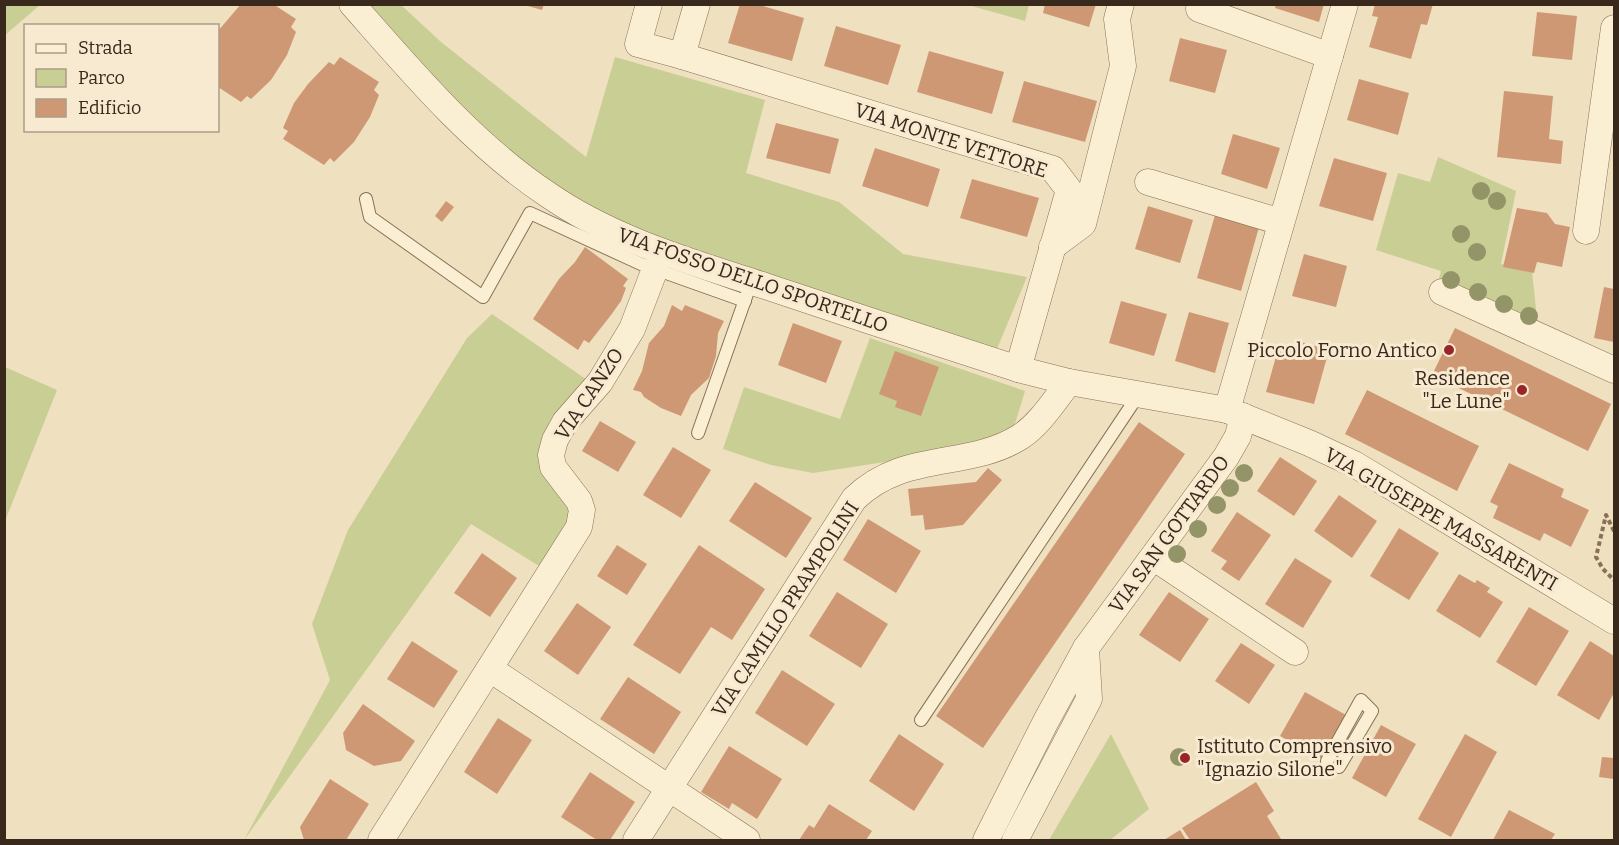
<svg xmlns="http://www.w3.org/2000/svg" width="1619" height="845" font-family="Bitter,serif">
<style>
.green{fill:#c8ce94}
.building{fill:#cf9874}
.lines{fill:none;stroke-linecap:round;stroke-linejoin:round}
.service-casing{stroke:#897157;stroke-width:14}
.minor-casing{stroke:#897157;stroke-width:27}
.path{stroke:#897157;stroke-width:4;stroke-dasharray:4.5 3;stroke-linecap:butt}
.service{stroke:#faeed3;stroke-width:12}
.minor{stroke:#faeed3;stroke-width:26}
.tree{fill:#949469}
.poi-dot{fill:#9a2529;stroke:#f7ead0;stroke-width:2}
.labels{text-anchor:middle;stroke-width:6;stroke-linejoin:round;paint-order:stroke}
.street-label{font-size:20px;fill:#38291c;stroke:#f7ead0}
.poi-label{font-size:20px;fill:#38291c;stroke:#f7ead0;text-anchor:end}
</style>
<rect width="100%" height="100%" fill="#efe0c0"/>
<g class="green">
<path d="M5 4H40V5L5 35Z"/>
<path d="M361 5H401L441 42 586 157 615 57 765 100 746 173 839 202 903 254 1027 277 994 356 606 223 493 144Z"/>
<path d="M968 5H1029L1025 21Z"/>
<path d="M1438 157 1516 191 1501 264 1532 271 1538 328 1438 282 1441 271 1376 250 1398 173 1430 182Z"/>
<path d="M492 314 590 382 552 430 578 504 544 569 471 524 244 840 330 680 312 624 348 530 467 338Z"/>
<path d="M870 338 1025 391 1013 430 983 444 885 462 813 473 771 465 723 449 744 387 840 419Z"/>
<path d="M5 367 57 390 5 521Z"/>
<path d="M1111 734 1149 809 1110 840H1049Z"/>
</g>
<g class="building">
<path d="M241 4H273L296 19 291 27 296 32 287 55 271 80 251 99 247 96 241 102 218 87V31Z"/>
<path d="M521 4H544L542 10Z"/>
<path d="M740 4H756L804 18 792 61 728 43Z"/>
<path d="M1045 4H1096L1089 27 1043 13Z"/>
<path d="M1276 4H1324L1319 22 1275 8Z"/>
<path d="M1375 4H1433L1427 25 1421 24 1411 59 1369 47 1378 17 1372 16Z"/>
<path d="M1537 12 1577 16 1572 60 1532 56Z"/>
<path d="M836 26 901 45 888 85 824 66Z"/>
<path d="M1180 38 1227 50 1215 93 1169 81Z"/>
<path d="M929 51 1004 72 992 114 917 92Z"/>
<path d="M340 57 379 82 374 90 379 95 370 117 354 142 334 162 330 158 324 165 283 139 288 131 283 128 294 103 308 84 329 62 334 65Z"/>
<path d="M1359 79 1409 93 1398 135 1347 120Z"/>
<path d="M1024 81 1097 101 1085 142 1012 122Z"/>
<path d="M1504 91 1553 96 1549 139 1563 141 1561 164 1497 157Z"/>
<path d="M776 123 839 139 830 174 766 158Z"/>
<path d="M1233 134 1280 148 1267 189 1221 174Z"/>
<path d="M875 148 940 169 928 207 862 186Z"/>
<path d="M1334 158 1387 173 1373 221 1319 206Z"/>
<path d="M972 179 1039 198 1027 237 960 218Z"/>
<path d="M446 201 454 207 442 222 435 216Z"/>
<path d="M1148 206 1193 220 1180 263 1135 249Z"/>
<path d="M1517 208 1547 213 1555 224 1570 227 1562 267 1537 262 1534 273 1503 267Z"/>
<path d="M1215 215 1259 227 1241 291 1197 278Z"/>
<path d="M585 247 628 279 623 286 626 288 621 301 611 315 589 343 584 340 578 350 533 319 559 279 575 262Z"/>
<path d="M1304 254 1347 266 1336 307 1292 296Z"/>
<path d="M1604 287 1614 289V342L1594 338Z"/>
<path d="M1121 301 1167 314 1154 356 1109 343Z"/>
<path d="M672 305 682 311 685 305 724 321 718 333 716 356 709 378 691 395 681 416 661 408 644 397 641 392 633 390 642 371 649 343 664 326Z"/>
<path d="M1189 312 1229 323 1215 373 1175 361Z"/>
<path d="M793 323 842 341 826 383 778 365Z"/>
<path d="M1455 328 1611 404 1588 451 1432 375Z"/>
<path d="M1301 342 1329 350 1314 404 1266 392 1279 346 1299 351Z"/>
<path d="M895 351 939 367 921 416 895 407 897 401 879 394Z"/>
<path d="M1367 390 1479 446 1457 491 1345 434Z"/>
<path d="M600 421 636 442 618 472 582 451Z"/>
<path d="M1139 422 1185 454 983 748 936 716Z"/>
<path d="M673 447 711 470 681 518 643 495Z"/>
<path d="M1280 457 1317 481 1294 516 1257 491Z"/>
<path d="M1509 463 1564 489 1561 497 1589 510 1571 547 1544 533 1540 541 1493 518 1498 506 1490 502Z"/>
<path d="M988 468 1002 480 963 525 925 530 923 515 911 516 908 489 976 482Z"/>
<path d="M755 482 812 518 786 558 729 521Z"/>
<path d="M1339 495 1377 521 1352 558 1314 531Z"/>
<path d="M1237 512 1271 535 1239 581 1221 569 1227 561 1211 551Z"/>
<path d="M868 519 921 551 896 593 843 560Z"/>
<path d="M1399 528 1439 553 1409 600 1370 576Z"/>
<path d="M617 545 647 564 627 595 597 576Z"/>
<path d="M699 545 765 589 732 640 711 627 680 674 633 645Z"/>
<path d="M482 553 517 578 490 617 454 593Z"/>
<path d="M1295 558 1332 581 1303 628 1265 604Z"/>
<path d="M1459 574 1475 583 1477 580 1490 588 1487 592 1503 602 1480 638 1436 611Z"/>
<path d="M837 592 888 624 861 668 809 636Z"/>
<path d="M1169 592 1209 619 1180 662 1139 635Z"/>
<path d="M577 603 611 627 578 675 544 651Z"/>
<path d="M1529 607 1569 631 1536 686 1496 662Z"/>
<path d="M412 641 458 671 434 708 387 679Z"/>
<path d="M1590 641 1614 656V693L1599 720 1557 695Z"/>
<path d="M1241 643 1275 665 1249 704 1215 681Z"/>
<path d="M782 670 835 704 807 746 755 713Z"/>
<path d="M628 677 681 712 654 754 600 719Z"/>
<path d="M1305 692 1346 715 1320 759 1280 736Z"/>
<path d="M363 704 415 741 401 761 374 766 346 750 343 733Z"/>
<path d="M498 718 532 740 497 794 464 772Z"/>
<path d="M1381 725 1416 744 1386 797 1352 778Z"/>
<path d="M899 734 944 764 914 811 869 781Z"/>
<path d="M1465 734 1497 752 1451 837 1418 819Z"/>
<path d="M729 746 782 779 757 819 732 803 729 809 701 792Z"/>
<path d="M1602 757 1614 758V779L1599 777Z"/>
<path d="M590 772 635 802 610 840H597L561 817Z"/>
<path d="M330 779 369 804 346 840H304L300 827Z"/>
<path d="M1256 782 1274 811 1267 816 1281 839 1190 840 1182 828Z"/>
<path d="M829 804 872 831 866 840H799L809 825 814 828Z"/>
<path d="M1509 810 1555 834 1551 840H1493Z"/>
<path d="M1180 830 1186 840H1164Z"/>
</g>
<g class="lines">
<defs>
<g id="service">
<path d="M366 199 370 217 483 297 530 213 641 264 745 301"/>
<path d="M698 433 747 294"/>
<path d="M921 720 1139 394"/>
<path d="M1327 761 1361 700 1372 711 1339 767"/>
</g>
<g id="minor">
<path d="M352 4C411 71 472 144 547 194 613 240 692 262 768 287 851 315 935 342 1018 369L1069 382 1227 410 1309 443 1354 464 1614 621"/>
<path d="M649 4 638 44 682 56 697 4"/>
<path d="M1199 9 1330 56"/>
<path d="M682 56 1053 169 1069 190 1018 369"/>
<path d="M1148 182 1281 222"/>
<path d="M1586 231 1614 28"/>
<path d="M1052 247 1083 224 1123 66 1117 19 1121 4"/>
<path d="M1442 292 1614 370"/>
<path d="M1227 410 1345 4"/>
<path d="M1153 557 1295 652"/>
<path d="M490 669 747 840"/>
<path d="M381 840 579 527 582 510 579 501 553 467 551 455 555 440 565 422 600 382 632 329 655 269"/>
<path d="M636 840 854 499C904 450 967 470 1020 437 1040 424 1054 401 1069 382"/>
<path d="M986 840 1046 721 1086 648 1226 457 1238 436 1243 416"/>
<path d="M1015 840 1089 699 1086 648"/>
</g>
</defs>
<use href="#service" class="service-casing"/>
<use href="#minor" class="minor-casing"/>
<path class="path" d="M1614 531 1606 515 1596 557 1603 569 1614 580"/>
<use href="#service" class="service"/>
<use href="#minor" class="minor"/>
</g>
<g class="tree">
<circle cx="1481" cy="191" r="9"/>
<circle cx="1497" cy="201" r="9"/>
<circle cx="1461" cy="234" r="9"/>
<circle cx="1477" cy="252" r="9"/>
<circle cx="1451" cy="280" r="9"/>
<circle cx="1478" cy="292" r="9"/>
<circle cx="1504" cy="304" r="9"/>
<circle cx="1529" cy="316" r="9"/>
<circle cx="1244" cy="473" r="9"/>
<circle cx="1230" cy="488" r="9"/>
<circle cx="1217" cy="505" r="9"/>
<circle cx="1198" cy="529" r="9"/>
<circle cx="1177" cy="554" r="9"/>
<circle cx="1179" cy="757" r="9"/>
</g>
<g class="poi-dot">
<circle cx="1449" cy="350" r="6"/>
<circle cx="1522" cy="390" r="6"/>
<circle cx="1185" cy="758" r="6"/>
</g>
<g class="labels">
<g class="street-label">
<text transform="translate(951 140) rotate(18)" y="7">VIA MONTE VETTORE</text>
<text transform="translate(753 280) rotate(19)" y="7">VIA FOSSO DELLO SPORTELLO</text>
<text transform="translate(589 394) rotate(-56)" y="7">VIA CANZO</text>
<text transform="translate(1441 519) rotate(30)" y="7">VIA GIUSEPPE MASSARENTI</text>
<text transform="translate(1169 534) rotate(-54)" y="7">VIA SAN GOTTARDO</text>
<text transform="translate(785 609) rotate(-57)" y="7">VIA CAMILLO PRAMPOLINI</text>
</g>
<g class="poi-label">
<text x="1437" y="357">Piccolo Forno Antico</text>
<text x="1510" y="385">Residence<tspan x="1510" dy="23">"Le Lune"</tspan></text>
<text x="1197" y="753" text-anchor="start">Istituto Comprensivo<tspan x="1197" dy="23">"Ignazio Silone"</tspan></text>
</g>
</g>
<rect width="1619" height="845" fill="none" stroke="#38291c" stroke-width="12"/>
<rect x="24" y="24" width="195" height="108" fill="#f7ead0" stroke="#ab9d88" stroke-width="1.5"/>
<rect x="36" y="44" width="30" height="9" fill="#faeed3" stroke="#ab9d88" stroke-width="1.5"/>
<text x="78" y="54" font-size="18" fill="#38291c">Strada</text>
<rect x="36" y="69" width="30" height="18" fill="#c8ce94" stroke="#ab9d88" stroke-width="1.5"/>
<text x="78" y="84" font-size="18" fill="#38291c">Parco</text>
<rect x="36" y="99" width="30" height="18" fill="#cf9874" stroke="#ab9d88" stroke-width="1.5"/>
<text x="78" y="114" font-size="18" fill="#38291c">Edificio</text>
</svg>
